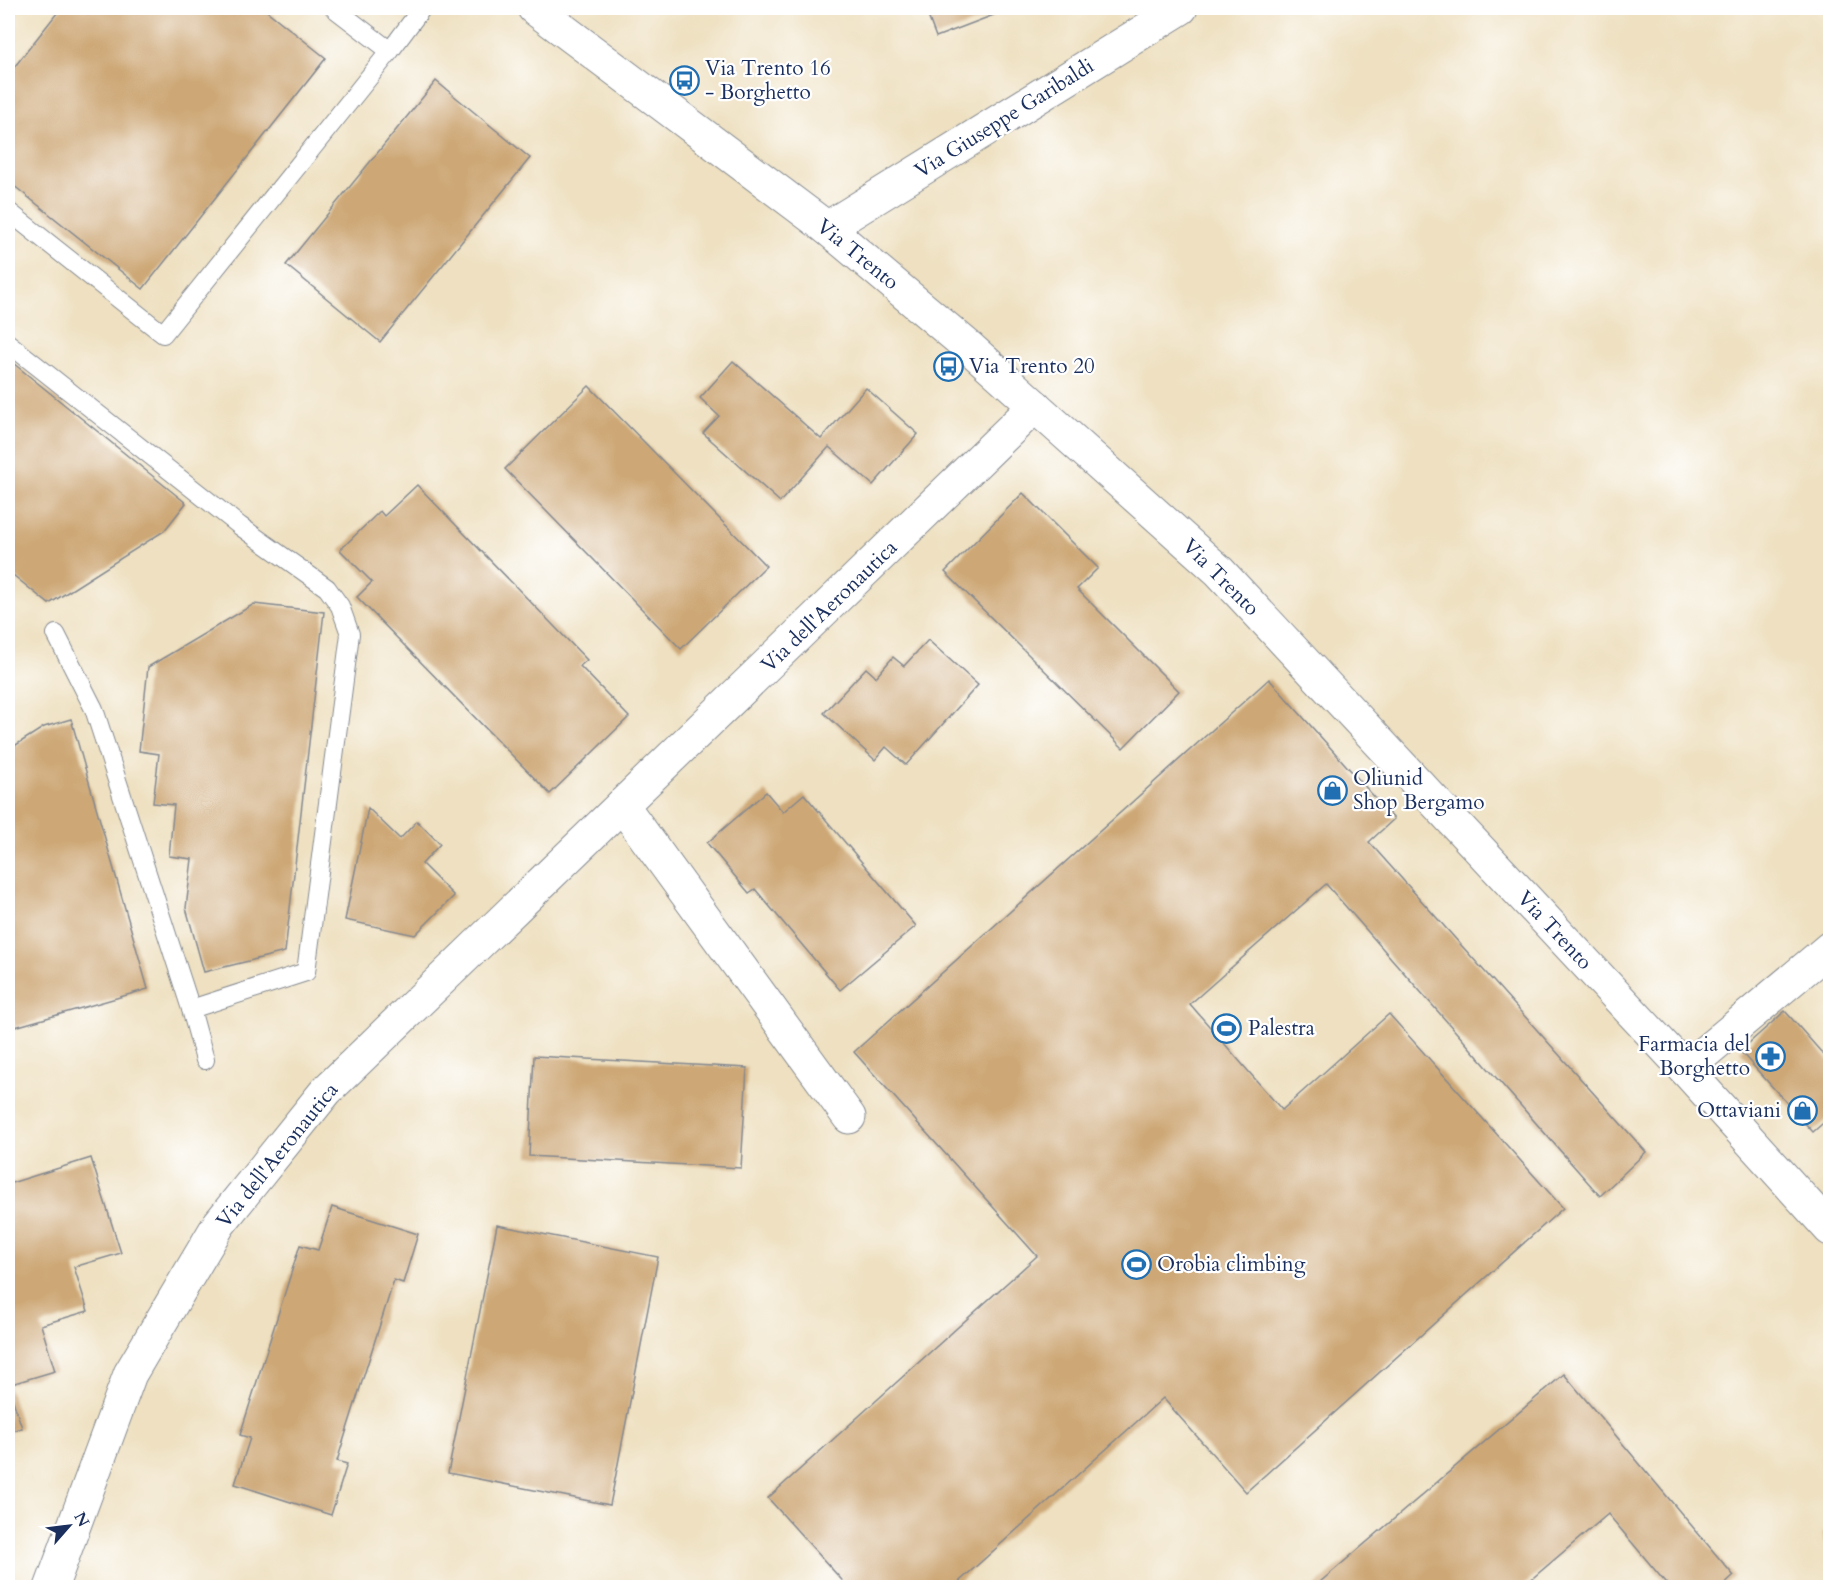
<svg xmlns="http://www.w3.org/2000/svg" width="1838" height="1595" font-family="Cardo,serif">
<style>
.building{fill:#cda776}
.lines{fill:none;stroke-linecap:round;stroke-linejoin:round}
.service-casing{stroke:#84888f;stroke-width:20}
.minor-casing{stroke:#84888f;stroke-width:35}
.tertiary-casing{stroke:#84888f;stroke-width:35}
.service{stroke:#fff;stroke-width:18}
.minor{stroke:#fff;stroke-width:33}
.tertiary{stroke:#fff;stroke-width:33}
.labels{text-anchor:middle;stroke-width:4.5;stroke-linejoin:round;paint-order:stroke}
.poi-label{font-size:21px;fill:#1b2f5e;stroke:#fff;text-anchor:start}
.street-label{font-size:21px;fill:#1b2f5e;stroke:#fff}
</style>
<rect width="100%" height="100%" fill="#fff"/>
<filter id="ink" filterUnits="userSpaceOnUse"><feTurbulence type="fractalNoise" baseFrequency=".0167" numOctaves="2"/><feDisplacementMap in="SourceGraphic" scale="12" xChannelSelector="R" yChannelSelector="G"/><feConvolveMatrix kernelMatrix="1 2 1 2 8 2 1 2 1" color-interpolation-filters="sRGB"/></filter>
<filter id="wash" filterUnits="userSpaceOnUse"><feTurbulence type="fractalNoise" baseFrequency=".008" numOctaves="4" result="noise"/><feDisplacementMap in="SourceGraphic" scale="24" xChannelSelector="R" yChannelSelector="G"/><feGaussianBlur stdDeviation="1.35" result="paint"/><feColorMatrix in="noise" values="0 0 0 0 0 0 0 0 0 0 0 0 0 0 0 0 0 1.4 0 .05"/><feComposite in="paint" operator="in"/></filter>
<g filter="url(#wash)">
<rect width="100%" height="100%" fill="#eee0c0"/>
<g id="blocks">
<g class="building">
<path d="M61 8H263L326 58 143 289 8 181V75Z"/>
<path d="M925 8H1012L936 37Z"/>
<path d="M436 81 530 158 380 342 286 265Z"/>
<path d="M8 359 186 503 164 531 49 604 8 571Z"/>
<path d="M733 361 821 439 866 388 918 434 873 485 829 447 780 502 703 433 719 416 700 398Z"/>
<path d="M589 386 766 566 681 649 505 469Z"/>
<path d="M417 485 587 660 580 666 629 717 550 794 357 597 372 582 340 550 380 511 384 516Z"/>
<path d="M1023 493 1098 568 1077 589 1179 691 1123 748 945 572Z"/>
<path d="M254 604 324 612 285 952 204 972 186 908 192 859 169 856 174 805 153 803 159 754 139 751 148 667Z"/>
<path d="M928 640 978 685 906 765 886 747 875 760 824 713 866 668 876 677 893 657 904 666Z"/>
<path d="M1269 679 1394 819 1369 842 1646 1152 1600 1196 1326 884 1190 1004 1282 1110 1389 1014 1563 1208 1246 1492 1163 1398 952 1588H849L768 1498 1037 1256 854 1052Z"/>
<path d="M71 719 148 989 15 1027 8 1002V750L44 727Z"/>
<path d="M766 792 783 812 804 794 916 926 840 990 755 889 749 893 707 843Z"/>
<path d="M368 808 400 839 417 821 440 844 422 864 454 896 415 935 345 920Z"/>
<path d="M1785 1011 1830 1062V1117L1813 1132 1740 1051Z"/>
<path d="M534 1056 747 1068 741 1168 529 1156Z"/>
<path d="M91 1158 121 1253 74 1267 88 1311 41 1325 55 1371 8 1385 22 1428 8 1432V1184Z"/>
<path d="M332 1207 418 1234 403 1283 394 1280 337 1461 347 1464 331 1515 235 1484 250 1438 240 1435 300 1245 318 1250Z"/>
<path d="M497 1225 658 1257 610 1505 448 1473Z"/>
<path d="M1564 1374 1734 1576 1721 1588H1670L1608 1514 1521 1588H1313Z"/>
<path d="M1830 1524V1564H1829L1823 1534Z"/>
</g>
</g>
</g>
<g filter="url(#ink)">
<use href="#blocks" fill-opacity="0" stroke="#84888f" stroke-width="1.5"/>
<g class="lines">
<defs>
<g id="service">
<path d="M334 8 390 51 422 8"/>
<path d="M8 211 163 334 390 51"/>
<path d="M8 343 240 526 327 588 340 606 350 634 306 972 191 1009 94 709 56 634"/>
<path d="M191 1009 205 1060"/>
</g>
<g id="minor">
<path d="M827 228 1181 8"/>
<path d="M622 805 849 1117"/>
<path d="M1685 1069 1830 948"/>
<path d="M51 1588 130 1374 219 1224 326 1091 1035 406"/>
</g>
<path id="tertiary" d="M534 8 827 228 971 349 1219 571 1685 1069 1830 1229"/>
</defs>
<use href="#service" class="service-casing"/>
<use href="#minor" class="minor-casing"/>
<use href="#tertiary" class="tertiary-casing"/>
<use href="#service" class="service"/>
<use href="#minor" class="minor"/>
<use href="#tertiary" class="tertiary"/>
</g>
</g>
<defs>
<symbol id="bus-ring" viewBox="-11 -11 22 22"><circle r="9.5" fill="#fff" stroke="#1f6fb2" stroke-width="1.5"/><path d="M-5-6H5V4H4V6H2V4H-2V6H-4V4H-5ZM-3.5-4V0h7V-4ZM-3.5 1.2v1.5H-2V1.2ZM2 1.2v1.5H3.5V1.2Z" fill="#1f6fb2"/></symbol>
<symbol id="shop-ring" viewBox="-11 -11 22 22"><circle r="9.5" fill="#fff" stroke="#1f6fb2" stroke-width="1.5"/><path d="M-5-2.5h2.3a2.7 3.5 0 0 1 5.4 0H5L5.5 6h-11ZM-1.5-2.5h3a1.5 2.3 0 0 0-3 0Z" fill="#1f6fb2"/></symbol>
<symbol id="stadium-ring" viewBox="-11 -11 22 22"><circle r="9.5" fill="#fff" stroke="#1f6fb2" stroke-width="1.5"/><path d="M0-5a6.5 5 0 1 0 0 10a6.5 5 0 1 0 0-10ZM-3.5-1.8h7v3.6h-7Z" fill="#1f6fb2"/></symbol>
<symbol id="pharmacy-ring" viewBox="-11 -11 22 22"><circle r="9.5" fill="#fff" stroke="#1f6fb2" stroke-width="1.5"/><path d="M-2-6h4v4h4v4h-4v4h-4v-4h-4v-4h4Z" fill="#1f6fb2"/></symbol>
</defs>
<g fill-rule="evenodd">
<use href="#bus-ring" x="668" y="64" width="33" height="33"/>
<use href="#bus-ring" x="932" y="350" width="33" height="33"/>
<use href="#shop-ring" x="1316" y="774" width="33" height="33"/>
<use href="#stadium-ring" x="1210" y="1012" width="33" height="33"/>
<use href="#pharmacy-ring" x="1754" y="1040" width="33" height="33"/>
<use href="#shop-ring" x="1786" y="1094" width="33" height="33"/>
<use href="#stadium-ring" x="1120" y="1248" width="33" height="33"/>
</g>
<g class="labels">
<g class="poi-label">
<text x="705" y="75">Via Trento 16<tspan x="705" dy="24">- Borghetto</tspan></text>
<text x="969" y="373">Via Trento 20</text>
<text x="1353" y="785">Oliunid<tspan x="1353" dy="24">Shop Bergamo</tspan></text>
<text x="1248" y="1035">Palestra</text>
<text x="1750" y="1051" text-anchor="end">Farmacia del<tspan x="1750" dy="24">Borghetto</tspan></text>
<text x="1781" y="1117" text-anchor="end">Ottaviani</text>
<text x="1157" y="1271">Orobia climbing</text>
</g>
<g class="street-label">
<text transform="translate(1004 118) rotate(-32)" y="7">Via Giuseppe Garibaldi</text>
<text transform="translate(858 254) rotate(39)" y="7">Via Trento</text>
<text transform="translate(1221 577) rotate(45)" y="7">Via Trento</text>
<text transform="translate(829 606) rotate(-44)" y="7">Via dell'Aeronautica</text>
<text transform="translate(1555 930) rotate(47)" y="7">Via Trento</text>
<text transform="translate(277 1155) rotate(-51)" y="7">Via dell'Aeronautica</text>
</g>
</g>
<rect width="1838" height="1595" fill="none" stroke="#fff" stroke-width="30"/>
<g transform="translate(69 1526) rotate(62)" stroke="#ffffff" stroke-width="4.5" paint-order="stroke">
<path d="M0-4.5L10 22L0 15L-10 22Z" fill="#1b2f5e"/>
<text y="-9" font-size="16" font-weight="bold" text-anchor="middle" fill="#1b2f5e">N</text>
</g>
</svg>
